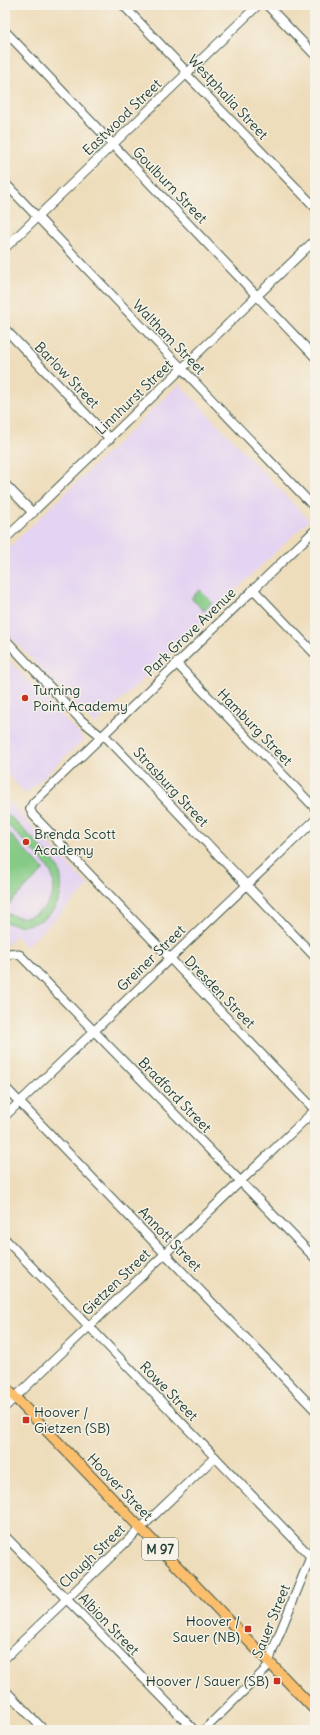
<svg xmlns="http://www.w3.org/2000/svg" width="320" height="1735" font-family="Delius,sans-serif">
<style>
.built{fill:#e4d3f2}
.green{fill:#85cb86;stroke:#52845d}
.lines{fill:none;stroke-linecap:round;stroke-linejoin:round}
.minor-casing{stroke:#3e5548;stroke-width:10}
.major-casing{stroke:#3e5548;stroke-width:12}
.minor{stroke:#fff;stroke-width:8}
.major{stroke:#fabe6d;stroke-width:10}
.poi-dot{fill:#c8321e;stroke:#f7f3e8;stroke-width:1.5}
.labels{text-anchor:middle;stroke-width:3;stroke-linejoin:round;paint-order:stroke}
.shield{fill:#f7f3e8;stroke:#60746a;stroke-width:1}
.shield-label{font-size:13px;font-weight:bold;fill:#1f3d34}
.street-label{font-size:14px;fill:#1f3d34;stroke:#f7f3e8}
.poi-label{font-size:14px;fill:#1f3d34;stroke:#f7f3e8;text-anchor:start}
</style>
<rect width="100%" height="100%" fill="#f7f3e8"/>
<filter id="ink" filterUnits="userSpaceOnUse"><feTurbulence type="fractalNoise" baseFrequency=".025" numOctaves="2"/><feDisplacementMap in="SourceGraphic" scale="8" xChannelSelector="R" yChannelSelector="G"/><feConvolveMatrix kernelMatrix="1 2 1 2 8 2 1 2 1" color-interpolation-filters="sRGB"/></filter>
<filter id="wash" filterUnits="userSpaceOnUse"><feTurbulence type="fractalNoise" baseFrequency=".012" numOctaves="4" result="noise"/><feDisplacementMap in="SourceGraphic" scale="16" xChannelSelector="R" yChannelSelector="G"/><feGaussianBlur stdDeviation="0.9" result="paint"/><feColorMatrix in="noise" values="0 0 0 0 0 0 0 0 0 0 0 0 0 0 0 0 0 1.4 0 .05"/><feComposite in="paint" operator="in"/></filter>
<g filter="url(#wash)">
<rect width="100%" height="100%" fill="#edb"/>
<g class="built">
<path d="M179 384 309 520 95 725 5 631V551Z"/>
<path d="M5 656 84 739 26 794 5 772Z"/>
<path d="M5 798 89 886 26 947 16 936 5 947Z"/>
</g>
<g class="green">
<path d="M200 590 212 602 204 611 191 598Z"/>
<path d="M5 811C17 824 53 856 59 870 65 886 60 907 46 917 33 926 19 928 5 922V912C15 918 27 920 37 913 51 905 58 888 51 873 45 860 16 834 5 822Z"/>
<path d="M5 829 44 870 5 908Z"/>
</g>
</g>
<g filter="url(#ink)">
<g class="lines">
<defs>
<g id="minor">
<path d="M123 5 183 68 186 74 315 207"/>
<path d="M267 5 315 55"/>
<path d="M5 31 315 357"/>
<path d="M5 183 315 508"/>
<path d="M5 248 258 5"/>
<path d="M5 329 110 439"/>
<path d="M5 484 33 513"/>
<path d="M315 530 33 803 30 809 33 815 315 1110"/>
<path d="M5 539 315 240"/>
<path d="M253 589 315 654"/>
<path d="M5 639 81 720 101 736 107 738 315 957"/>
<path d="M176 663 315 808"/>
<path d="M5 958 11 953 20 955 315 1258"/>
<path d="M5 1087 315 1410"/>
<path d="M5 1116 315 820"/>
<path d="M5 1239 315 1561"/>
<path d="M5 1407 315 1110"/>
<path d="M5 1536 194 1730"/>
<path d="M5 1658 215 1457"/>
<path d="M5 1690 44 1730"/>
<path d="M204 1730 265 1670 269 1663 272 1652 315 1546"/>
</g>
<path id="major" d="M5 1387 315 1710"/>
</defs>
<use href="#minor" class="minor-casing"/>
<use href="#major" class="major-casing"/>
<use href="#minor" class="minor"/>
<use href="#major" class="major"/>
</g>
</g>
<g class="poi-dot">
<circle cx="25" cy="698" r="4"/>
<circle cx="26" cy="842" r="4"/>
<rect x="22" y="1416" width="8" height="8" rx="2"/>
<rect x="244" y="1625" width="8" height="8" rx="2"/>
<rect x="273" y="1677" width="8" height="8" rx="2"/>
</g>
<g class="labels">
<rect class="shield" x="142" y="1538" width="36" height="22" rx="3"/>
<g class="shield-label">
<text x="160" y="1554">M 97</text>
</g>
<g class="street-label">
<text transform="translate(228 97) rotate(47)" y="5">Westphalia Street</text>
<text transform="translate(122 117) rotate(-44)" y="5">Eastwood Street</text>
<text transform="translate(170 185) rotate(46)" y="5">Goulburn Street</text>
<text transform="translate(169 337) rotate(46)" y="5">Waltham Street</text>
<text transform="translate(67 375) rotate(46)" y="5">Barlow Street</text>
<text transform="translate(134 397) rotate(-44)" y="5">Linnhurst Street</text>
<text transform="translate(190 632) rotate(-44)" y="5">Park Grove Avenue</text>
<text transform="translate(255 727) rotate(46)" y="5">Hamburg Street</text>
<text transform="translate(171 787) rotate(47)" y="5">Strasburg Street</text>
<text transform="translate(151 958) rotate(-44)" y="5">Greiner Street</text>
<text transform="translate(220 992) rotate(46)" y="5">Dresden Street</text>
<text transform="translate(175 1095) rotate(46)" y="5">Bradford Street</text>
<text transform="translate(170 1239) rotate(46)" y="5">Annott Street</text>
<text transform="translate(116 1282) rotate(-44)" y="5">Gietzen Street</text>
<text transform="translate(169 1391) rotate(46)" y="5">Rowe Street</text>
<text transform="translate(120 1487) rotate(46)" y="5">Hoover Street</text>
<text transform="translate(92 1556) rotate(-44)" y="5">Clough Street</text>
<text transform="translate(271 1621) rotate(-68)" y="5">Sauer Street</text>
<text transform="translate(109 1624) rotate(46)" y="5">Albion Street</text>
</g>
<g class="poi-label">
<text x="33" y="695">Turning<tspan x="33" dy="16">Point Academy</tspan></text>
<text x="34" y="839">Brenda Scott<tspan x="34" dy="16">Academy</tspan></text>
<text x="34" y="1417">Hoover /<tspan x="34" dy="16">Gietzen (SB)</tspan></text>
<text x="240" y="1626" text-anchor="end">Hoover /<tspan x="240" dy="16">Sauer (NB)</tspan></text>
<text x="269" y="1686" text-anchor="end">Hoover / Sauer (SB)</text>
</g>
</g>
<rect width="320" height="1735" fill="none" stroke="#f7f3e8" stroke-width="20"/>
</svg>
